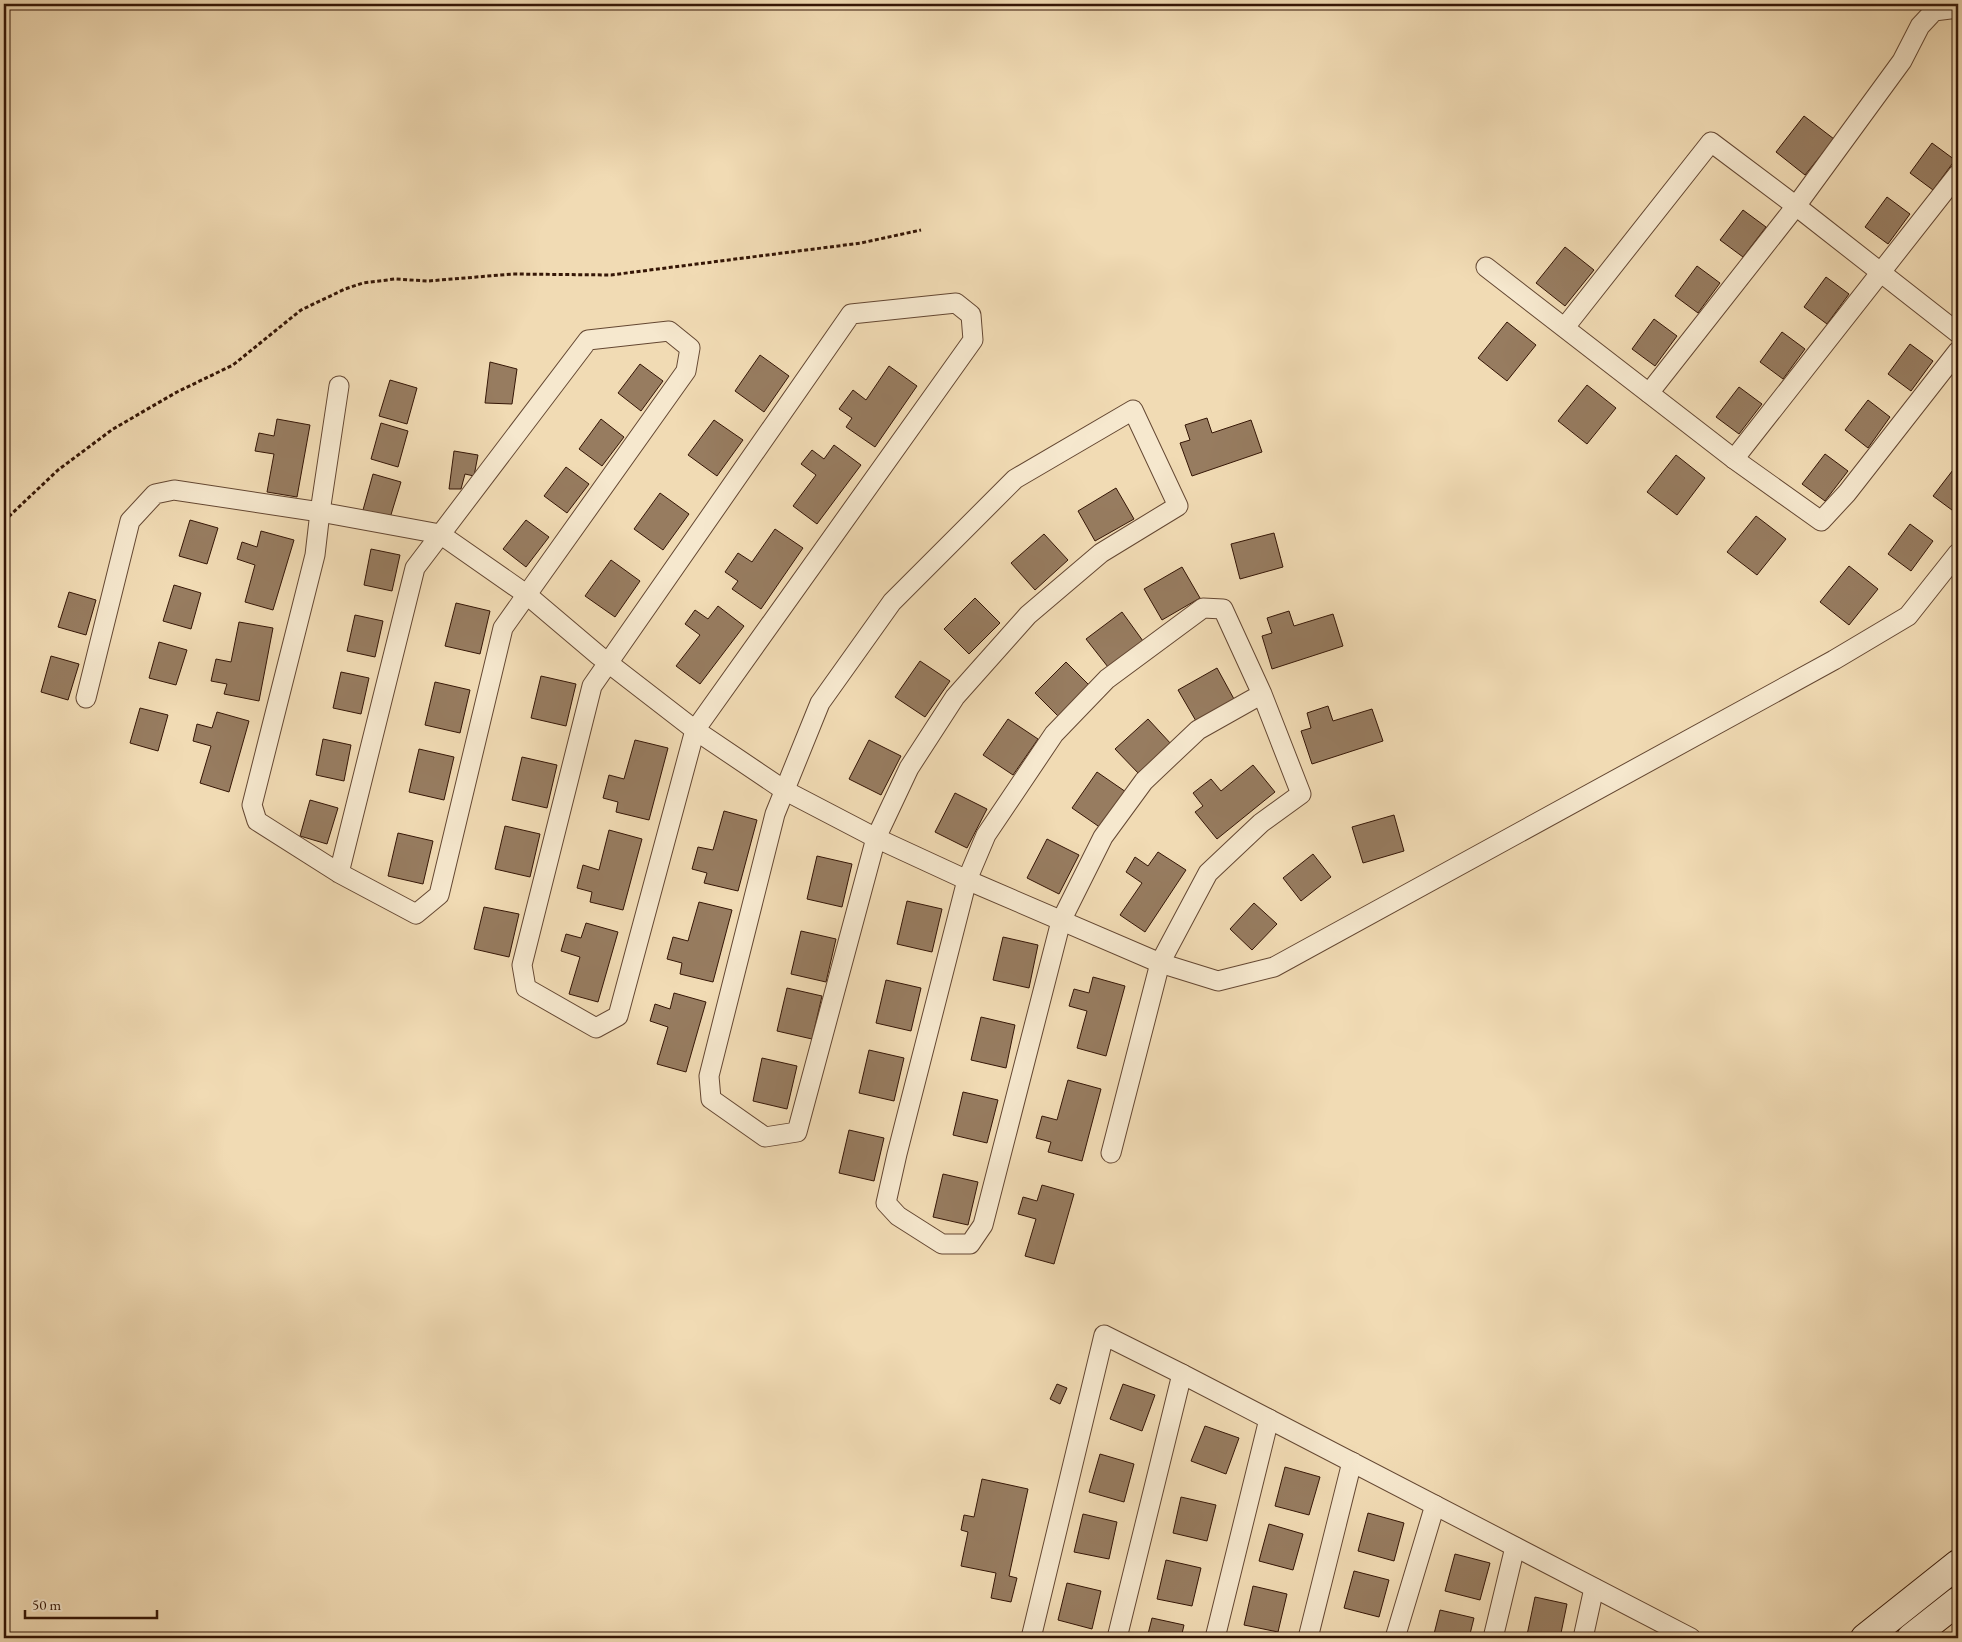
<svg xmlns="http://www.w3.org/2000/svg" width="1962" height="1642" font-family="'EB Garamond',serif">
<style>
.building{fill:#977c60;stroke:#351606}
.lines{fill:none;stroke-linecap:round;stroke-linejoin:round}
.minor-casing{stroke:#644732;stroke-width:21}
.secondary-casing{stroke:#351606;stroke-width:30}
.path{stroke:#351606;stroke-width:3;stroke-dasharray:4 2.5;stroke-linecap:butt}
.minor{stroke:#f6e8ce;stroke-width:19}
.secondary{stroke:#f6e8ce;stroke-width:28}
</style>
<rect width="100%" height="100%" fill="#f1dbb4"/>
<filter id="stains"><feTurbulence type="fractalNoise" baseFrequency=".004" numOctaves="4"/><feColorMatrix values="0 0 0 0 .2 0 0 0 0 .09 0 0 0 0 .02 0 0 0 .5 -.17"/></filter>
<radialGradient id="worn" r=".72"><stop offset=".6" stop-color="#630" stop-opacity="0"/><stop offset="1" stop-color="#630" stop-opacity=".3"/></radialGradient>
<g class="building">
<path d="M1804 116 1834 139 1805 175 1776 152Z"/>
<path d="M1932 143 1955 160 1933 190 1910 173Z"/>
<path d="M1887 197 1910 214 1888 244 1865 227Z"/>
<path d="M1743 210 1766 227 1743 257 1720 240Z"/>
<path d="M1565 247 1594 270 1565 306 1536 283Z"/>
<path d="M1697 266 1720 283 1698 313 1675 296Z"/>
<path d="M1826 277 1849 294 1827 324 1804 307Z"/>
<path d="M1654 319 1677 336 1655 366 1632 349Z"/>
<path d="M1507 322 1536 345 1507 381 1478 358Z"/>
<path d="M1782 332 1805 349 1783 379 1760 362Z"/>
<path d="M1910 344 1933 361 1911 391 1888 374Z"/>
<path d="M760 355 789 376 764 412 735 391Z"/>
<path d="M490 362 517 369 512 404 485 403Z"/>
<path d="M640 364 663 381 641 411 618 393Z"/>
<path d="M889 366 917 386 875 447 846 427 852 418 839 409 853 390 866 400Z"/>
<path d="M390 380 417 388 407 424 379 416Z"/>
<path d="M1587 385 1616 408 1587 444 1558 421Z"/>
<path d="M1739 387 1762 404 1739 434 1716 417Z"/>
<path d="M1868 400 1890 417 1868 448 1845 430Z"/>
<path d="M1207 418 1212 433 1251 420 1262 452 1192 476 1180 443 1190 440 1185 425Z"/>
<path d="M277 419 310 425 297 497 267 492 274 454 255 451 259 433 274 436Z"/>
<path d="M601 419 624 437 602 466 579 449Z"/>
<path d="M714 420 743 440 717 476 688 455Z"/>
<path d="M381 423 408 431 398 467 371 459Z"/>
<path d="M834 445 861 465 817 524 793 506 816 475 801 464 812 450 824 459Z"/>
<path d="M454 451 478 455 474 476 465 474 461 489H449Z"/>
<path d="M1825 454 1848 471 1825 501 1802 484Z"/>
<path d="M1676 455 1705 478 1677 515 1647 492Z"/>
<path d="M1956 466 1958 468V511L1956 513 1933 496Z"/>
<path d="M566 467 589 484 567 513 544 496Z"/>
<path d="M373 474 401 482 390 518 363 510Z"/>
<path d="M1116 488 1134 519 1095 541 1078 511Z"/>
<path d="M660 493 689 514 663 550 634 529Z"/>
<path d="M1756 516 1786 539 1757 575 1727 552Z"/>
<path d="M190 520 218 528 207 564 179 556Z"/>
<path d="M526 520 549 537 526 567 503 549Z"/>
<path d="M1910 524 1933 541 1911 571 1888 554Z"/>
<path d="M775 529 803 548 761 609 732 589 738 581 725 572 738 553 752 562Z"/>
<path d="M261 531 294 540 273 610 245 602 255 565 237 559 242 542 257 547Z"/>
<path d="M1274 533 1283 567 1240 579 1231 544Z"/>
<path d="M1044 534 1068 560 1035 590 1011 563Z"/>
<path d="M371 549 400 555 392 591 364 585Z"/>
<path d="M611 560 640 581 615 617 585 596Z"/>
<path d="M1849 566 1878 589 1849 625 1820 602Z"/>
<path d="M1182 567 1200 598 1162 620 1144 589Z"/>
<path d="M174 585 201 593 191 629 163 621Z"/>
<path d="M69 592 96 600 86 635 58 627Z"/>
<path d="M975 598 1000 623 969 654 944 629Z"/>
<path d="M456 603 490 611 480 654 445 646Z"/>
<path d="M718 606 744 626 700 684 676 666 700 635 685 624 695 610 708 619Z"/>
<path d="M1289 611 1294 626 1333 614 1343 646 1272 669 1262 636 1272 633 1267 618Z"/>
<path d="M1122 612 1143 641 1108 667 1086 639Z"/>
<path d="M355 615 383 621 375 657 347 651Z"/>
<path d="M239 622 273 628 259 701 224 694 227 684 211 681 216 659 231 662Z"/>
<path d="M159 642 187 650 176 685 149 678Z"/>
<path d="M51 656 79 664 68 700 41 692Z"/>
<path d="M920 661 950 681 925 717 895 697Z"/>
<path d="M1066 662 1091 687 1060 718 1035 693Z"/>
<path d="M1217 668 1234 699 1196 721 1178 690Z"/>
<path d="M341 672 369 678 361 714 333 708Z"/>
<path d="M541 676 576 684 566 726 531 718Z"/>
<path d="M435 682 470 690 460 733 425 725Z"/>
<path d="M1328 706 1333 721 1372 709 1383 741 1312 764 1301 731 1311 728 1307 713Z"/>
<path d="M140 708 168 715 158 751 130 743Z"/>
<path d="M217 712 249 721 229 792 200 783 211 746 193 741 197 724 212 728Z"/>
<path d="M1008 719 1038 739 1013 775 983 755Z"/>
<path d="M1148 719 1172 745 1140 775 1115 749Z"/>
<path d="M323 739 351 745 344 781 316 775Z"/>
<path d="M635 740 668 748 649 820 616 812 618 802 603 798 609 775 624 779Z"/>
<path d="M869 740 901 756 881 795 849 779Z"/>
<path d="M419 749 454 757 444 800 409 792Z"/>
<path d="M522 757 557 765 547 808 512 800Z"/>
<path d="M1253 765 1275 792 1217 839 1195 812 1203 806 1193 793 1211 779 1221 791Z"/>
<path d="M1097 772 1126 792 1101 828 1072 808Z"/>
<path d="M955 793 987 809 967 848 935 832Z"/>
<path d="M310 800 338 808 327 844 300 836Z"/>
<path d="M724 811 757 820 738 891 704 883 707 873 692 869 698 847 713 850Z"/>
<path d="M1394 815 1404 851 1363 863 1352 827Z"/>
<path d="M505 826 540 834 530 877 495 869Z"/>
<path d="M609 830 642 839 623 910 590 902 592 892 577 888 583 865 599 870Z"/>
<path d="M398 833 433 841 423 884 388 876Z"/>
<path d="M1047 839 1079 855 1059 894 1027 878Z"/>
<path d="M1158 852 1186 870 1145 932 1120 915 1142 883 1126 872 1135 857 1148 866Z"/>
<path d="M1313 854 1331 877 1301 901 1283 878Z"/>
<path d="M817 856 852 864 842 907 807 899Z"/>
<path d="M907 901 942 909 932 952 897 944Z"/>
<path d="M699 902 732 910 713 982 680 974 682 963 667 959 673 937 688 941Z"/>
<path d="M1254 903 1277 924 1252 950 1230 929Z"/>
<path d="M484 907 519 914 509 957 474 949Z"/>
<path d="M586 923 618 932 598 1002 569 994 580 957 561 951 566 934 581 938Z"/>
<path d="M801 931 836 939 826 982 791 974Z"/>
<path d="M1003 937 1038 945 1029 988 993 980Z"/>
<path d="M1093 977 1125 986 1106 1056 1077 1048 1087 1011 1069 1006 1074 989 1089 993Z"/>
<path d="M886 980 921 988 911 1031 876 1023Z"/>
<path d="M787 988 822 996 812 1039 777 1031Z"/>
<path d="M674 993 706 1002 686 1072 657 1064 668 1027 650 1021 655 1004 670 1009Z"/>
<path d="M981 1017 1015 1025 1006 1068 971 1060Z"/>
<path d="M869 1050 904 1058 894 1101 859 1093Z"/>
<path d="M762 1058 797 1066 787 1109 753 1101Z"/>
<path d="M1068 1080 1101 1089 1082 1161 1048 1152 1051 1142 1036 1138 1042 1116 1057 1120Z"/>
<path d="M963 1092 998 1100 987 1143 953 1135Z"/>
<path d="M849 1130 884 1138 874 1181 839 1173Z"/>
<path d="M943 1174 978 1182 968 1225 933 1217Z"/>
<path d="M1042 1185 1074 1194 1054 1264 1025 1256 1036 1219 1018 1214 1023 1197 1037 1201Z"/>
<path d="M1057 1384 1067 1388 1060 1404 1050 1399Z"/>
<path d="M1123 1384 1155 1395 1142 1431 1110 1419Z"/>
<path d="M1205 1426 1239 1438 1226 1474 1191 1461Z"/>
<path d="M1100 1454 1134 1464 1124 1502 1089 1492Z"/>
<path d="M1285 1467 1320 1477 1309 1515 1275 1506Z"/>
<path d="M982 1479 1028 1489 1009 1576 1017 1578 1011 1602 991 1598 996 1573 961 1566 968 1532 961 1530 964 1515 974 1517Z"/>
<path d="M1181 1497 1216 1505 1207 1541 1173 1533Z"/>
<path d="M1368 1513 1404 1523 1394 1561 1358 1551Z"/>
<path d="M1083 1514 1117 1522 1109 1559 1074 1552Z"/>
<path d="M1269 1524 1303 1534 1293 1570 1259 1561Z"/>
<path d="M1455 1554 1490 1563 1480 1600 1445 1591Z"/>
<path d="M1166 1560 1201 1568 1192 1606 1157 1599Z"/>
<path d="M1354 1571 1389 1580 1379 1617 1344 1608Z"/>
<path d="M1067 1583 1101 1591 1092 1629 1058 1620Z"/>
<path d="M1253 1586 1287 1594 1278 1632 1244 1625Z"/>
<path d="M1535 1597 1567 1604 1560 1638H1541L1527 1635Z"/>
<path d="M1440 1610 1474 1618 1469 1638H1433Z"/>
<path d="M1152 1618 1184 1625 1181 1638H1147Z"/>
</g>
<g class="lines">
<defs>
<g id="minor">
<path d="M1486 267 1734 459 1821 521 1847 493 1958 351"/>
<path d="M956 303 971 315 973 340 695 730 618 1016 596 1028 526 988 522 965 592 686 851 314Z"/>
<path d="M1565 327 1711 142 1796 206 1958 333"/>
<path d="M1649 393 1796 206 1902 61 1920 26 1934 11 1958 8"/>
<path d="M1133 410 1178 506 1101 553 1028 615 955 697 909 768 876 838 797 1132 765 1137 711 1099 709 1076 775 814 820 703 892 602 1015 479Z"/>
<path d="M1734 459 1958 174"/>
<path d="M86 698 130 521 155 494 174 490 320 512 440 534 526 594 598 655 695 730 784 790 876 838 967 880 1160 963 1218 981 1274 967 1834 660 1908 616 1958 553"/>
<path d="M339 873 415 568 588 340 669 331 690 348 686 371 503 628 439 895 416 914 339 873 257 821 252 805 315 555 320 512 339 386"/>
<path d="M1111 1153 1160 963 1208 873 1261 823 1301 794 1262 694 1223 609 1203 608 1107 679 1054 734 986 835 967 880 897 1154 886 1203 898 1216 942 1244H970L983 1225 1061 921 1103 837 1144 781 1198 730 1262 694"/>
<path d="M1031 1638 1104 1335 1182 1374 1691 1638"/>
<path d="M1117 1638 1182 1374"/>
<path d="M1215 1638 1269 1419"/>
<path d="M1308 1638 1352 1462"/>
<path d="M1395 1638 1435 1505"/>
<path d="M1493 1638 1515 1547"/>
<path d="M1583 1638 1594 1588"/>
</g>
<g id="secondary">
<path d="M1865 1638 1958 1564"/>
<path d="M1911 1638 1958 1601"/>
</g>
</defs>
<use href="#minor" class="minor-casing"/>
<use href="#secondary" class="secondary-casing"/>
<path class="path" d="M4 521 58 470 113 429 177 392 233 365 301 310 345 289 363 283 395 279 428 281 513 274 611 275 861 243 921 230"/>
<use href="#minor" class="minor"/>
<use href="#secondary" class="secondary"/>
</g>
<rect width="1962" height="1642" fill="none" stroke="#f1dbb4" stroke-width="20"/>
<rect x="5" y="5" width="1952" height="1632" fill="none" stroke="#351606" stroke-width="2.5"/>
<rect x="10" y="10" width="1942" height="1622" fill="none" stroke="#351606"/>
<path d="M25 1610v8h132v-8" fill="none" stroke="#351606" stroke-width="2.5"/>
<text x="32" y="1610" font-size="15" fill="#351606" stroke="#f6e8ce" stroke-width="4" paint-order="stroke">50 m</text>
<rect width="100%" height="100%" filter="url(#stains)"/>
<rect width="100%" height="100%" fill="url(#worn)"/>
</svg>
